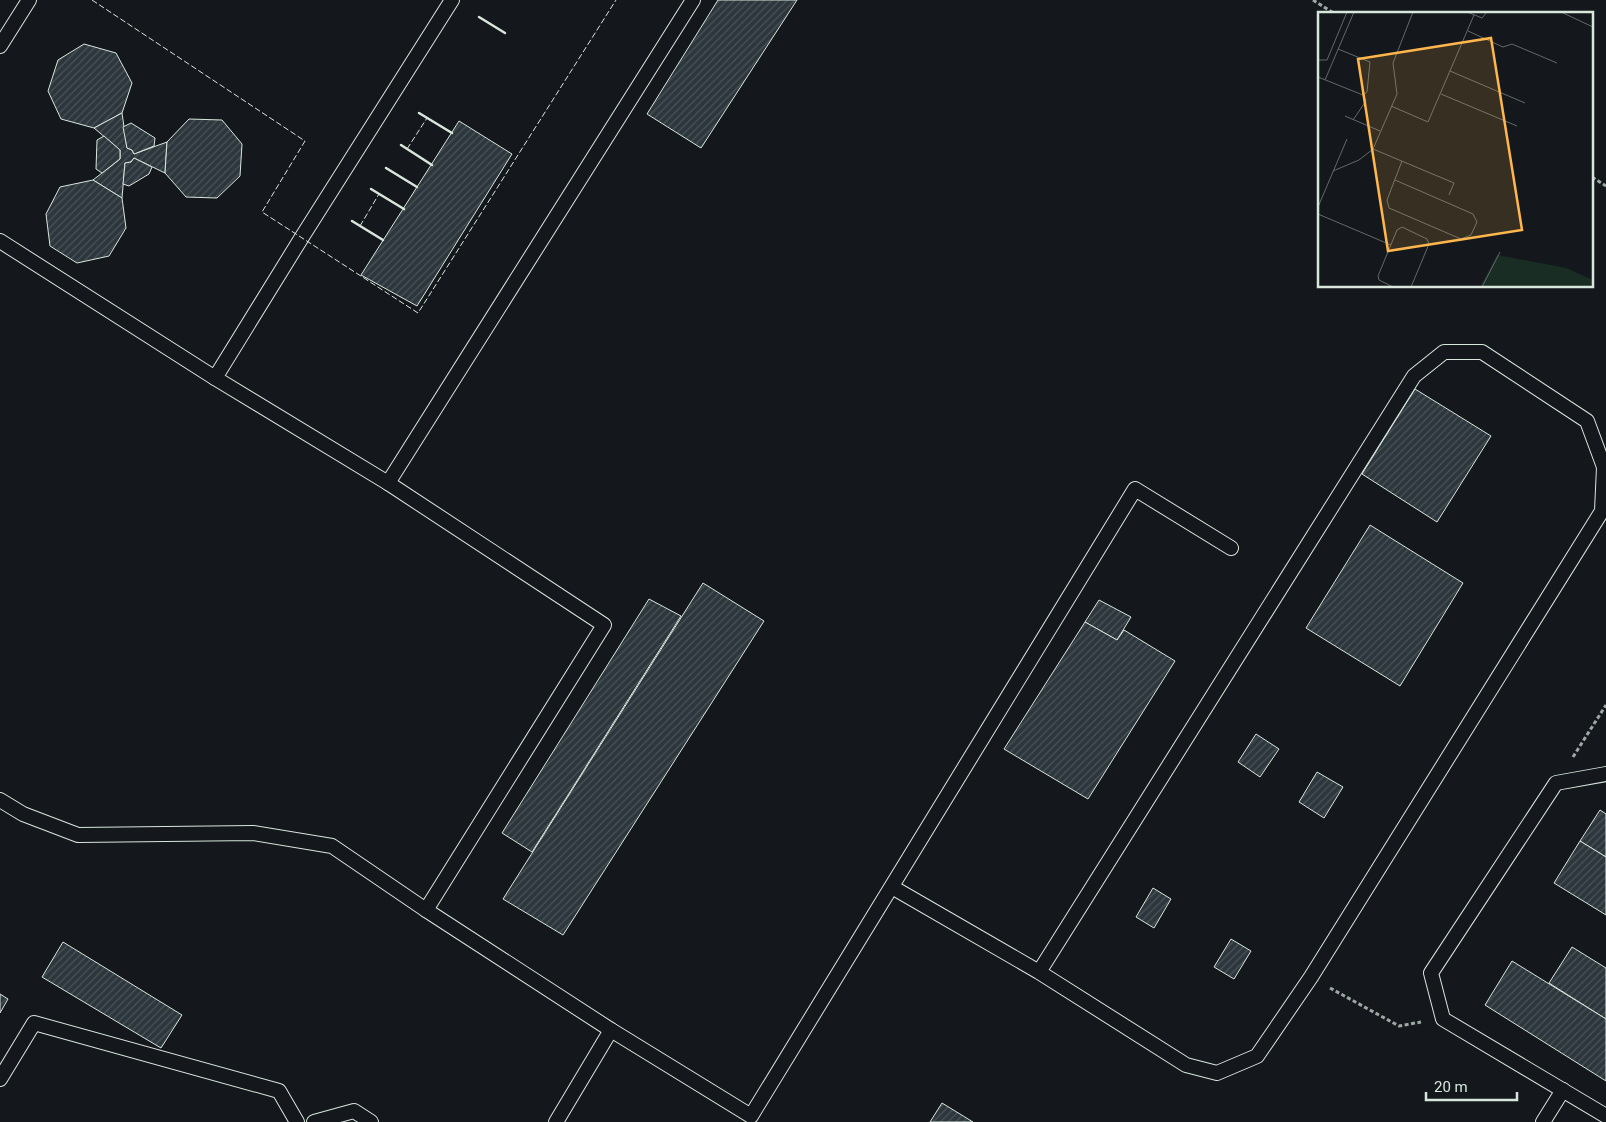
<svg xmlns="http://www.w3.org/2000/svg" width="1606" height="1122" font-family="Roboto,sans-serif">
<style>
.building{fill:url(#building-hatch);stroke:#d8e6dc}
.lines{fill:none;stroke-linecap:round;stroke-linejoin:round}
.service-casing{stroke:#d8e6dc;stroke-width:16}
.path{stroke:#9da8a2;stroke-width:3;stroke-dasharray:4 2.5;stroke-linecap:butt}
.service{stroke:#14181c;stroke-width:14}
.fence{stroke:#d8e6dc;stroke-width:1;stroke-dasharray:6 2.5;stroke-linecap:butt}
.wall{stroke:#d8e6dc;stroke-width:2.5}
.inset-road{fill:none;stroke:#626a69;stroke-width:1}
.view{fill:#ffb74d;fill-opacity:0.15;stroke:#ffb74d;stroke-width:2.5}
.inset-edge{fill:none;stroke:#d8e6dc;stroke-width:2.5}
</style>
<defs>
<pattern id="building-hatch" width="6" height="6" patternUnits="userSpaceOnUse" patternTransform="scale(1.25)"><rect width="6" height="6" fill="#2c363c"/><path d="M-1 1l2-2M0 6l6-6M5 7l2-2" fill="none" stroke="#4a5358"/></pattern>
</defs>
<rect width="100%" height="100%" fill="#14181c"/>
<g class="building">
<path d="M718 0H797L701 148 647 114Z"/>
<path d="M84 44 116 53 132 83 122 113 94 128 61 119 48 91 58 60Z"/>
<path d="M122 113 127 148 132 150 134 154 167 142 165 173 134 158 131 162 125 163 122 198 93 180 120 159V150L94 128Z"/>
<path d="M189 119 222 120 242 144 240 176 217 198 186 197 165 173 167 142Z"/>
<path d="M459 121 512 154 417 306 361 275Z"/>
<path d="M131 123 155 138 154 146 134 154 132 150 127 148 123 127Z"/>
<path d="M104 136 120 150V159L102 173 96 169 97 140Z"/>
<path d="M134 158 152 167 149 174 129 186 123 184 125 163 131 162Z"/>
<path d="M93 180 122 198 126 228 109 256 77 263 50 246 46 214 60 187Z"/>
<path d="M1415 389 1491 436 1437 522 1362 474Z"/>
<path d="M1370 525 1463 583 1400 686 1306 628Z"/>
<path d="M703 583 764 621 563 935 503 899Z"/>
<path d="M649 599 681 616 532 852 502 833Z"/>
<path d="M1099 600 1131 617 1117 640 1085 622Z"/>
<path d="M1085 622 1117 640 1124 630 1175 661 1088 799 1004 749Z"/>
<path d="M1256 734 1279 749 1260 777 1238 762Z"/>
<path d="M1317 772 1343 787 1324 818 1299 802Z"/>
<path d="M1600 810 1606 814V857L1580 841Z"/>
<path d="M1580 841 1606 857V915L1554 883Z"/>
<path d="M1153 888 1171 899 1154 928 1136 917Z"/>
<path d="M1231 939 1251 951 1234 979 1214 967Z"/>
<path d="M63 942 182 1015 161 1048 42 977Z"/>
<path d="M1572 947 1606 968V1019L1549 983Z"/>
<path d="M1512 961 1606 1019V1081L1485 1005Z"/>
<path d="M0 994 8 999 0 1013Z"/>
<path d="M942 1103 973 1122H930Z"/>
</g>
<g class="lines">
<defs>
<g id="service">
<path d="M0 46 29 0"/>
<path d="M0 241 215 378 388 483 604 625 426 910"/>
<path d="M215 378 302 237 452 0"/>
<path d="M388 483 693 0"/>
<path d="M1606 774 1556 783 1431 973 1443 1019 1606 1116"/>
<path d="M0 800 23 814 78 835 253 833 332 846 426 910 611 1030 751 1116 1135 489 1231 548"/>
<path d="M892 887 1039 972 1186 1065 1217 1073 1257 1056 1311 977 1602 511 1604 467 1587 421 1482 352H1444L1414 376 1039 972"/>
<path d="M0 1079 34 1023 279 1091 297 1122"/>
<path d="M314 1122 354 1111 371 1122"/>
<path d="M556 1122 611 1030"/>
<path d="M1543 1122 1563 1090"/>
</g>
</defs>
<use href="#service" class="service-casing"/>
<g class="path">
<path d="M1313 0 1335 14"/>
<path d="M1592 177 1606 186"/>
<path d="M1573 757 1606 705"/>
<path d="M1330 988 1399 1026 1421 1022"/>
</g>
<use href="#service" class="service"/>
<g class="fence">
<path d="M92 0 305 141 262 212 418 313 616 0"/>
<path d="M407 149 427 118"/>
<path d="M360 226 379 194"/>
</g>
<g class="wall">
<path d="M479 17 505 33"/>
<path d="M419 113 452 133"/>
<path d="M401 145 432 165"/>
<path d="M386 168 417 187"/>
<path d="M371 189 404 209"/>
<path d="M352 221 383 240"/>
</g>
</g>
<g transform="translate(1318 12)">
<rect width="275" height="275" fill="#14181c"/>
<path d="M179 243 248 256 275 268V275H162Z" fill="#1a2d24"/>
<path class="inset-road" d="M95 0 75 51 79 82 55 137 136 171 131 183M149 0 164 6 169 0M243 0 275 15M150 19 185 35 194 32 239 51M20 37 52 50 49 80 45 83M0 48H9L29 0M132 59 207 91M0 65 45 83 48 89 35 108M7 68 36 0M123 82 199 114M73 94 110 110 156 3M27 104 62 119M15 159 41 148 55 137M77 168 155 202 159 210 153 223 143 227 71 196 69 188 84 149M0 195 29 127M0 202 73 233M75 275 61 268 60 264 79 218 84 215 109 227 111 232 93 275M164 275 182 240"/>
<path class="view" d="M173 26 204 218 70 239 40 47Z"/>
<rect width="275" height="275" class="inset-edge"/>
</g>
<path d="M1426 1092v8h91v-8" fill="none" stroke="#d8e6dc" stroke-width="2.5"/>
<text x="1434" y="1092" font-size="15" fill="#d8e6dc" stroke="#14181c" stroke-width="4" paint-order="stroke">20 m</text>
</svg>
